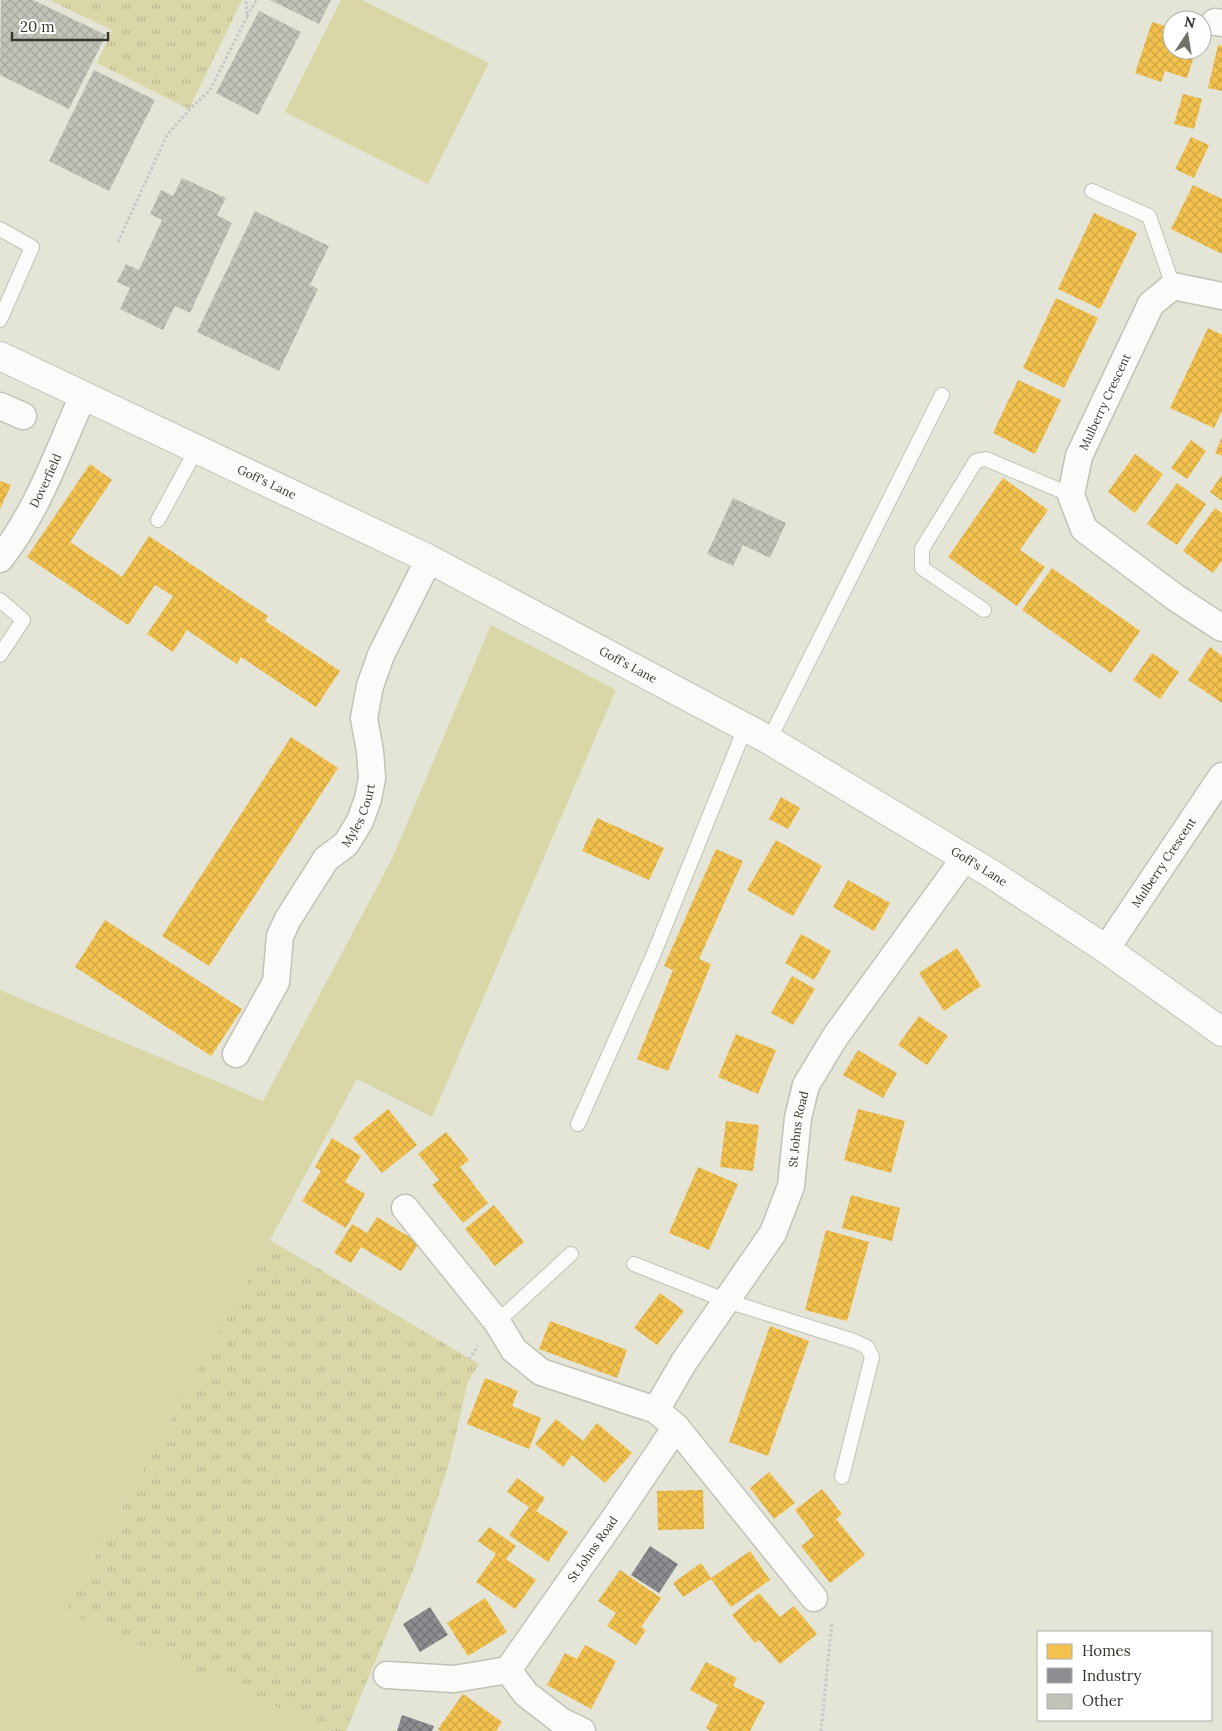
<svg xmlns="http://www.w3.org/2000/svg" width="1222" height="1731" font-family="Lora,serif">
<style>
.grass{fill:#d9d6a8}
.park{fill:url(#park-tufts)}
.homes{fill:url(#homes-cross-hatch)}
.industry{fill:url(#industry-cross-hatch)}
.building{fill:url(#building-cross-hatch)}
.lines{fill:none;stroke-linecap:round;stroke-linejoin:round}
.lane-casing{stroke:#c2c2b7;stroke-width:16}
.street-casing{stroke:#c2c2b7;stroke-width:29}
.secondary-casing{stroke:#c2c2b7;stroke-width:30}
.path{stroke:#c7c7c4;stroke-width:3;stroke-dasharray:2.5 2.5;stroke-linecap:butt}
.lane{stroke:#fbfbf9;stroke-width:14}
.street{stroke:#fbfbf9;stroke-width:26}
.secondary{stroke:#fbfbf9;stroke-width:28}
.labels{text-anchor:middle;stroke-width:5;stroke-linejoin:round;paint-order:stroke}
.street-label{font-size:12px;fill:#36352c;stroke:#fff}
</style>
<defs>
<pattern id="park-tufts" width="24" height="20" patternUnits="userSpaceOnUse" patternTransform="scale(1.25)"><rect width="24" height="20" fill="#d9d6a8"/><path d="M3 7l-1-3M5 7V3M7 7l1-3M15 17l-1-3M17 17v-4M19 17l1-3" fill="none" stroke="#bbb891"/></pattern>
<pattern id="homes-cross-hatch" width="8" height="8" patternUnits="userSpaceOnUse" patternTransform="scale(1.25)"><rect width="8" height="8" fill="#f2c14e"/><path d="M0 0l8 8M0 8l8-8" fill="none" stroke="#d0a644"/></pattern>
<pattern id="industry-cross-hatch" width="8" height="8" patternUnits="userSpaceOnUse" patternTransform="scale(1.25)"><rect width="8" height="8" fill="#8d8d92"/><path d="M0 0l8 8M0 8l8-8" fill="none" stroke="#747477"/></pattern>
<pattern id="building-cross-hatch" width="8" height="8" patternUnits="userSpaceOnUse" patternTransform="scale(1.25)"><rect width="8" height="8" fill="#c2c2b8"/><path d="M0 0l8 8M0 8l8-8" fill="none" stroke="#a7a79e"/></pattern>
</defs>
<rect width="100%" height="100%" fill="#e4e4d7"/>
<g class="grass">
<path d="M341 0H362L489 63 428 184 285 112Z"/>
<path d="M491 625 616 690 432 1117 357 1079 270 1240 65 1611 330 1731H0V990L263 1101 392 859Z"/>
</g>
<g class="park">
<path d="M49 0H242L189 109 97 63 112 30Z"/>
<path d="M270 1240 479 1364 468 1381 449 1464 415 1566 346 1731H330L65 1611Z"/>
</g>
<g class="homes">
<path d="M1152 22 1172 28V50H1196L1187 78 1165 71 1161 82 1135 73Z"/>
<path d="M1218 45 1222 46V91L1208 88Z"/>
<path d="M1183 94 1202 99 1194 129 1174 124Z"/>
<path d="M1191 137 1209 145 1194 178 1175 169Z"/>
<path d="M1193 185 1222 199V254L1171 229Z"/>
<path d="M1094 213 1137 233 1100 309 1058 289Z"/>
<path d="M1056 298 1098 318 1064 388 1023 368Z"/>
<path d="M1208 328 1222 335V411L1214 428 1170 408Z"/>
<path d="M1018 380 1061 400 1035 454 993 433Z"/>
<path d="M1222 437V456L1215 453Z"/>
<path d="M1191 440 1206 451 1187 479 1171 468Z"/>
<path d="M1135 454 1163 474 1135 513 1108 492Z"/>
<path d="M90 464 112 480 70 542 122 577 149 536 268 616 265 621 340 671 316 707 241 657 237 664 187 630 173 652 147 634 173 596 155 585 128 625 27 557Z"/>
<path d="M1222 475V501L1210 492Z"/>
<path d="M1003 478 1048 510 1020 550 1045 567 1017 606 948 557Z"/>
<path d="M0 481 11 485 0 509Z"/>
<path d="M1177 483 1206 504 1177 545 1147 524Z"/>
<path d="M1215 508 1222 513V561L1213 573 1183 551Z"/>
<path d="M1052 568 1140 631 1111 673 1022 610Z"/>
<path d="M1210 647 1222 656V703L1188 680Z"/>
<path d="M1152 653 1179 672 1160 699 1133 680Z"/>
<path d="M291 737 338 768 209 966 162 936Z"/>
<path d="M781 797 800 808 788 829 769 819Z"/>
<path d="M597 818 664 848 649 880 582 851Z"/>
<path d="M776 840 822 866 793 916 747 890Z"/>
<path d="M716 849 743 861 699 959 711 964 668 1071 637 1059 673 970 664 966Z"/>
<path d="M848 880 890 903 874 931 833 907Z"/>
<path d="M105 920 242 1009 211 1056 75 967Z"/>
<path d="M801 934 831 951 814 980 785 963Z"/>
<path d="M957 948 981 986 944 1011 919 973Z"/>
<path d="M792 976 815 989 793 1025 771 1013Z"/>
<path d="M919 1016 948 1036 927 1065 898 1045Z"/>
<path d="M736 1034 776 1050 758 1094 718 1077Z"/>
<path d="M858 1050 897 1073 883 1098 843 1075Z"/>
<path d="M388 1109 417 1145 382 1173 353 1138Z"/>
<path d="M858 1109 905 1121 891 1173 844 1160Z"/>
<path d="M726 1121 759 1125 753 1171 720 1167Z"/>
<path d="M446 1132 469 1160 460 1167 488 1203 463 1223 432 1185 439 1180 418 1154Z"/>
<path d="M332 1138 361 1156 345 1182 365 1194 346 1228 302 1201 321 1171 315 1167Z"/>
<path d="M698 1167 738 1184 709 1250 669 1233Z"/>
<path d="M851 1195 900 1208 892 1241 842 1228Z"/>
<path d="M494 1205 524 1242 495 1266 465 1229Z"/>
<path d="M377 1217 419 1243 401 1271 361 1247 351 1263 334 1253 352 1224 367 1233Z"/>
<path d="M826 1230 869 1242 847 1321 805 1310Z"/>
<path d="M660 1293 684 1311 657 1345 634 1328Z"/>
<path d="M550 1321 627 1350 617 1378 539 1349Z"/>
<path d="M770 1326 809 1341 768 1456 729 1442Z"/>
<path d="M485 1378 518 1391 512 1406 541 1418 529 1449 467 1424Z"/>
<path d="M556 1419 583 1441 597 1423 632 1453 605 1483 572 1455 563 1467 535 1444Z"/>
<path d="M769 1472 795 1503 774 1519 750 1488Z"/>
<path d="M517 1478 545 1498 536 1511 568 1532 548 1562 509 1535 529 1507 507 1492Z"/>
<path d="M822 1489 842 1514 836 1519 865 1555 830 1583 801 1546 814 1536 795 1510Z"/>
<path d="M703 1490 704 1529 658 1530 657 1491Z"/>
<path d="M489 1527 516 1546 506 1559 536 1580 515 1609 476 1582 496 1554 478 1541Z"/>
<path d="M750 1551 770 1580 731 1607 711 1579 683 1597 673 1583 701 1563 711 1578Z"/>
<path d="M620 1570 661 1598 641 1627 646 1630 636 1645 607 1626 616 1613 598 1601Z"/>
<path d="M759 1593 780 1617 794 1606 817 1634 780 1664 759 1640 755 1643 732 1615Z"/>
<path d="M485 1598 507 1632 468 1656 447 1623Z"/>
<path d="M585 1645 616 1661 591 1709 547 1685 565 1653 577 1659Z"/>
<path d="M706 1662 737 1678 733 1686 765 1702 750 1731H711L706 1728 718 1705 690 1690Z"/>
<path d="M463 1694 502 1722 496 1731H441L438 1729Z"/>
</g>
<g class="industry">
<path d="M650 1546 678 1564 659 1593 631 1575Z"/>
<path d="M430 1607 448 1635 420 1652 403 1624Z"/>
<path d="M402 1715 434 1726 432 1731H397Z"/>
</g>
<g class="building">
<path d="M1 0H33L106 35 69 109 0 75Z"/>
<path d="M270 0H331L319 24Z"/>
<path d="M259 11 301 32 258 115 216 93Z"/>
<path d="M94 70 155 100 109 191 49 161Z"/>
<path d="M182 178 226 198 217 215 232 223 190 313 175 306 163 330 120 309 130 288 117 282 126 264 139 270 162 220 150 214 161 190 173 196Z"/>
<path d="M255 211 329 246 310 285 318 289 279 371 197 332Z"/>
<path d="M733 498 786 523 770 558 743 545 733 566 707 554Z"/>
</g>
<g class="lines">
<defs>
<g id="lane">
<path d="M1092 191 1149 216 1173 286"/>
<path d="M0 229 32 247 0 320"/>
<path d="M158 520 196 450"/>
<path d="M0 600 23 620 0 655"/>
<path d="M984 610 922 568V549L976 461 986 459 1071 495"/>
<path d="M769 740 942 395"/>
<path d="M578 1124 652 958 745 728"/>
<path d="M634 1264 727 1301 854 1341 867 1347 872 1357 842 1477"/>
<path d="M497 1322 571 1254"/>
</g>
<g id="street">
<path d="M1215 22 1222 23"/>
<path d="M1222 296 1173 286 1151 304 1079 456 1071 495 1084 529 1176 598 1222 628"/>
<path d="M0 406 23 416"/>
<path id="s1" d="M0 559C38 511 58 451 83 396"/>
<path id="s2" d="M1106 949 1222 776"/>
<path id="s3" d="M236 1054 276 982 280 936 288 919 326 859 346 844 360 821 368 799 372 778 370 751 364 718 370 686 381 655 429 559"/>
<path d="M405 1208 497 1322 514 1350 541 1372 656 1410 676 1427 814 1598"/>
<path id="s4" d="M656 1410 684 1362 773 1233 791 1186 798 1118 806 1085 835 1037 964 859"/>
<path d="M387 1675 454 1679 508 1670"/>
<path id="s5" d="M582 1731 561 1721 526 1694 508 1670 616 1516 676 1427"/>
</g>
<g id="secondary">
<path id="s6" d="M0 356 429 559 769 740 990 873 1106 949 1222 1032"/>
</g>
</defs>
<use href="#lane" class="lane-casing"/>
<use href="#street" class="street-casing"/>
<use href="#secondary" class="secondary-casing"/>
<g class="path">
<path d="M247 16 257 0"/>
<path d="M118 242 167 135 191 108 210 90 247 17 246 0"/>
<path d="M469 1359 478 1346"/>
<path d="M821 1731 832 1622"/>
</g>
<use href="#lane" class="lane"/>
<use href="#street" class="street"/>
<use href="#secondary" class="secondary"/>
</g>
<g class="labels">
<g class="street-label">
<text transform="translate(1105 402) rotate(-65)" y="4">Mulberry Crescent</text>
<text dy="4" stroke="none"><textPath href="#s1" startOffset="91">Doverfield</textPath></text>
<text dy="4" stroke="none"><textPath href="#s6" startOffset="295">Goff's Lane</textPath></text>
<text dy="4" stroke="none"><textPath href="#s6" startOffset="700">Goff's Lane</textPath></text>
<text dy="4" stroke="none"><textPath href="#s3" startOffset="275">Myles Court</textPath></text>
<text dy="4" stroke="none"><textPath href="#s2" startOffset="104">Mulberry Crescent</textPath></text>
<text dy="4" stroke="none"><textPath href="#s6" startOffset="1105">Goff's Lane</textPath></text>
<text dy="4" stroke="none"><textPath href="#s4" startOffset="320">St Johns Road</textPath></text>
<text dy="4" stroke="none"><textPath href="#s5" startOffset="245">St Johns Road</textPath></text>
</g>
</g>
<rect x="1037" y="1631" width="175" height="90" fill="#ffffff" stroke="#afaeab"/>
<rect x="1047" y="1644" width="25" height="15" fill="#f2c14e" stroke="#afaeab"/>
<text x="1082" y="1656" font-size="15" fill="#36352c">Homes</text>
<rect x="1047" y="1668" width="25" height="15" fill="#8d8d92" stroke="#afaeab"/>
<text x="1082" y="1681" font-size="15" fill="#36352c">Industry</text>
<rect x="1047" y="1694" width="25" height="15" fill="#c2c2b8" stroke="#afaeab"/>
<text x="1082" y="1706" font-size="15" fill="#36352c">Other</text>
<g transform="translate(1187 35) rotate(12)"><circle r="24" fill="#ffffff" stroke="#afaeab"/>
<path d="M0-4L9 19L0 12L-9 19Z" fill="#737268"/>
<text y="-8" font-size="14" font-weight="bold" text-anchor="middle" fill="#36352c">N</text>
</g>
<path d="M12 32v8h96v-8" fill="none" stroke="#36352c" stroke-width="2.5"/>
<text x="20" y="32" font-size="15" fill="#36352c" stroke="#ffffff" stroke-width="4" paint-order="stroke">20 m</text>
</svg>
